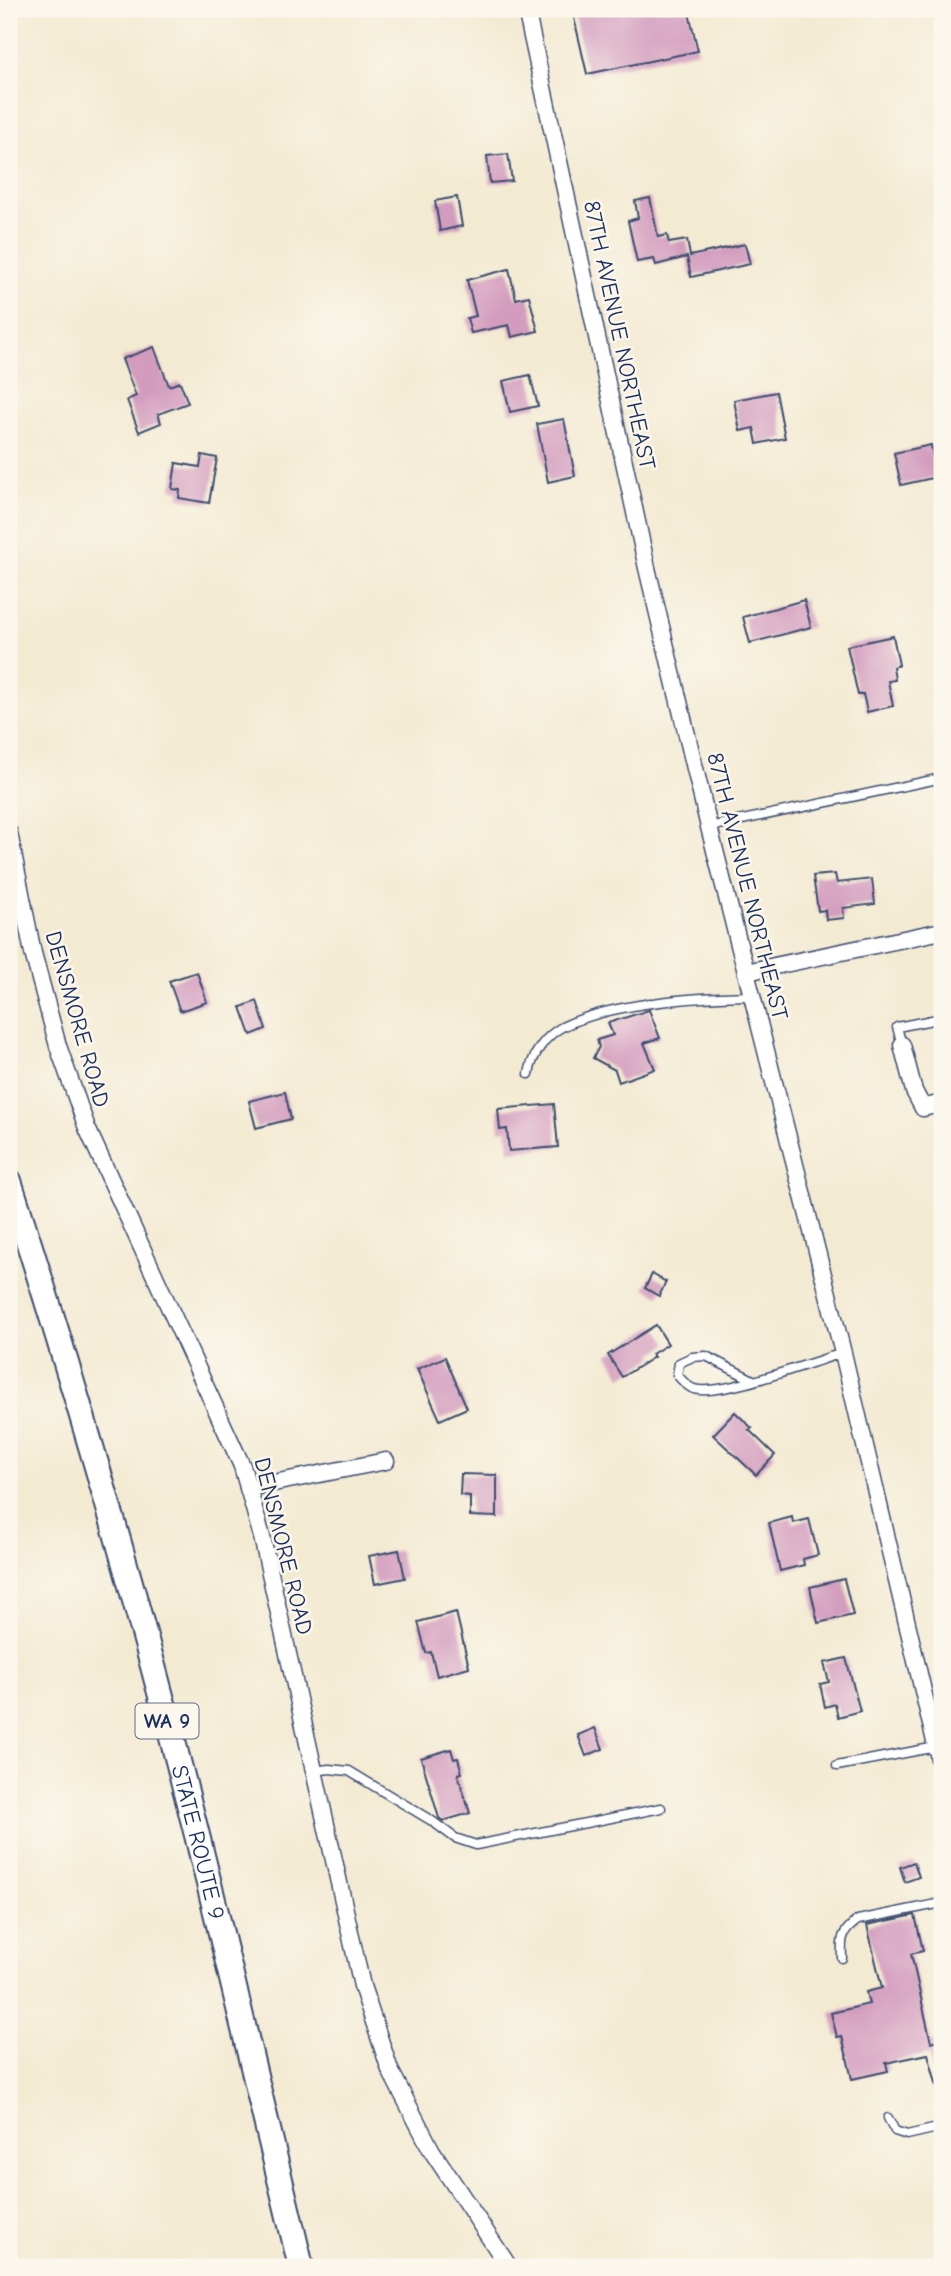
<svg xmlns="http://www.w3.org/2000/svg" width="951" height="2276" font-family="'Comic Neue',sans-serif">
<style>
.building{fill:#d39cbe}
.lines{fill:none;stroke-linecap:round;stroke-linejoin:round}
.lane-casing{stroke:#3b4b6f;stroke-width:11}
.street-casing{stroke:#3b4b6f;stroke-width:19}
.primary-casing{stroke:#3b4b6f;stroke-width:28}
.lane{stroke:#fff;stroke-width:8}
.street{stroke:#fff;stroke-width:16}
.primary{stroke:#fff;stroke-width:24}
.labels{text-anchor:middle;stroke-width:5;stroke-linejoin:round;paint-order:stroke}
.shield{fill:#fbf7ec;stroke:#5e6b89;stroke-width:2}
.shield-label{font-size:21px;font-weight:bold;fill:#1b2f5e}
.street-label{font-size:23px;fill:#1b2f5e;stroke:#fbf7ec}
</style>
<rect width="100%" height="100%" fill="#fbf7ec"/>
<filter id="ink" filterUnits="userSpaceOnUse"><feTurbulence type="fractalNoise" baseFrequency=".0143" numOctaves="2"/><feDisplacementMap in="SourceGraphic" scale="14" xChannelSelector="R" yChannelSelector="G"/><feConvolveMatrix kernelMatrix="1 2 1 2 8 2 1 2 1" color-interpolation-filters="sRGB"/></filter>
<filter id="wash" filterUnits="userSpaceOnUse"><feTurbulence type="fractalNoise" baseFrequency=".00686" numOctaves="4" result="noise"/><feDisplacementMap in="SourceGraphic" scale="28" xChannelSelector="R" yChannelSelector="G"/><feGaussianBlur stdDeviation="1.57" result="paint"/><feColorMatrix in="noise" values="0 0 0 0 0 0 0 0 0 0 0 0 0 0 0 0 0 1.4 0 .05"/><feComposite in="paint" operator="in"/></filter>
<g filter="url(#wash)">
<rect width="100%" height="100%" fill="#f3ead2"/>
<g id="blocks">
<g class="building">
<path d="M572 9H688L698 51 587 74Z"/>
<path d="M508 154 512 181 490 183 487 156Z"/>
<path d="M457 197 462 226 440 231 435 201Z"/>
<path d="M650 198 658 237 667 235 669 243 687 240 690 256 745 244 750 264 691 277 687 257 656 265 654 259 637 262 628 221 638 218 635 201Z"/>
<path d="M509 269 516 299 529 296 538 331 512 337 509 325 471 333 467 318 476 316 467 280Z"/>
<path d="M154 347 169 386 180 382 188 403 158 414 161 423 139 432 127 400 136 396 122 359Z"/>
<path d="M530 375 538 406 510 412 503 381Z"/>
<path d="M776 392 785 438 757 444 754 428 740 431 734 400Z"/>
<path d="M564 419 575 476 548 482 537 424Z"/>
<path d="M931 445 937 477 901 485 894 453Z"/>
<path d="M202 455 217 458 209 503 179 498 180 490 172 489 176 463 200 467Z"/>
<path d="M804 600 811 627 750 643 743 617Z"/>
<path d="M893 636 899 665 893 667 895 680 888 681 893 706 867 712 863 694 858 695 847 646Z"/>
<path d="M835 874 837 883 872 879 875 904 843 908 844 918 826 920 825 910 818 911 813 876Z"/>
<path d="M197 972 207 1002 180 1011 169 981Z"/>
<path d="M257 1001 266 1029 251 1035 241 1007Z"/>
<path d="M649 1010 660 1038 644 1043 655 1069 619 1082 615 1070 593 1058 599 1047 597 1040 613 1035 608 1023Z"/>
<path d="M285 1092 291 1119 256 1128 249 1101Z"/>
<path d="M554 1104 558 1147 509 1151 507 1129 500 1130 498 1109Z"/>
<path d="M652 1274 666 1282 659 1296 645 1288Z"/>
<path d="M656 1325 668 1344 652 1354 654 1357 622 1377 608 1355Z"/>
<path d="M445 1357 467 1408 440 1420 417 1369Z"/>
<path d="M735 1412 752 1428 749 1430 775 1455 756 1475 713 1435Z"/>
<path d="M461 1474 497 1475V1517L470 1516V1496L460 1495Z"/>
<path d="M792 1517 793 1523 809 1519 818 1555 803 1559 804 1565 780 1571 769 1523Z"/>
<path d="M399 1550 405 1578 375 1584 369 1556Z"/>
<path d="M844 1579 853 1615 818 1623 810 1587Z"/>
<path d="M456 1612 469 1667 437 1676 431 1652 426 1653 418 1622Z"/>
<path d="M846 1658 860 1711 838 1717 835 1704 825 1707 820 1684 829 1682 824 1663Z"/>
<path d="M595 1728 603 1749 586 1756 578 1735Z"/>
<path d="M451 1749 454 1759 458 1758 462 1773 458 1774 470 1813 443 1821 439 1818 421 1758Z"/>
<path d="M914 1862 919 1877 905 1882 900 1867Z"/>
<path d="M915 1915 923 1951 911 1954 931 2042 942 2039V2089L938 2090 928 2054 886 2063 888 2071 852 2079 842 2036 837 2037 831 2013 869 2004 866 1992 882 1988 867 1925Z"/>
</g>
</g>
</g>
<g filter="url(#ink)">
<use href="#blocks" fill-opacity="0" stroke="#3b4b6f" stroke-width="2"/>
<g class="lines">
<defs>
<g id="lane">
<path d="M709 827 942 778"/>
<path d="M902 1045 897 1027 942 1018"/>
<path d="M529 1074C532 1055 545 1036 562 1027 614 1002 695 997 752 996"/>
<path d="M753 1380 706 1356 692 1357 679 1363 677 1375C682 1380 687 1387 694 1389 721 1397 811 1362 843 1353"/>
<path d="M837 1766 936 1747"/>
<path d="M314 1771 329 1769 349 1771 432 1821 455 1838 476 1845 661 1808"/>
<path d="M842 1958C841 1939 841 1932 858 1920L942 1903"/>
<path d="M888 2118 895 2131 907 2135 942 2127"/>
</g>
<g id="street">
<path d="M526 9 647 568 709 827 843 1353 942 1771"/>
<path d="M9 833 33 953 58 1046 87 1128 242 1466 262 1537 362 1986 390 2070 432 2151 509 2267"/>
<path d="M746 972 942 931"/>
<path d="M902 1045 914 1091 923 1108 942 1103"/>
<path d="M248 1488 386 1461"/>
</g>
<g id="primary">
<path id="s1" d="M9 1181C86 1419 155 1661 214 1904 244 2025 271 2146 301 2267"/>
</g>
</defs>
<use href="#lane" class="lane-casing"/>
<use href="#street" class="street-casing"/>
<use href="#primary" class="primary-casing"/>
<use href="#lane" class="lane"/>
<use href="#street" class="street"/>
<use href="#primary" class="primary"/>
</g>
</g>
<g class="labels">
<rect class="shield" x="135.5" y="1703.5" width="63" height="35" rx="5"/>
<g class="shield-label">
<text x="167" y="1728">WA 9</text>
</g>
<g class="street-label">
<text transform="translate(620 335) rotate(78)" y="8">87TH AVENUE NORTHEAST</text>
<text transform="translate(748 886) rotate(76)" y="8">87TH AVENUE NORTHEAST</text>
<text transform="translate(78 1019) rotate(74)" y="8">DENSMORE ROAD</text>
<text transform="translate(284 1546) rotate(76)" y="8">DENSMORE ROAD</text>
<text dy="8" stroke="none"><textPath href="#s1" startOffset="688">STATE ROUTE 9</textPath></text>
</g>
</g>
<rect width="951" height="2276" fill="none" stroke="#fbf7ec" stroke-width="35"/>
</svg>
